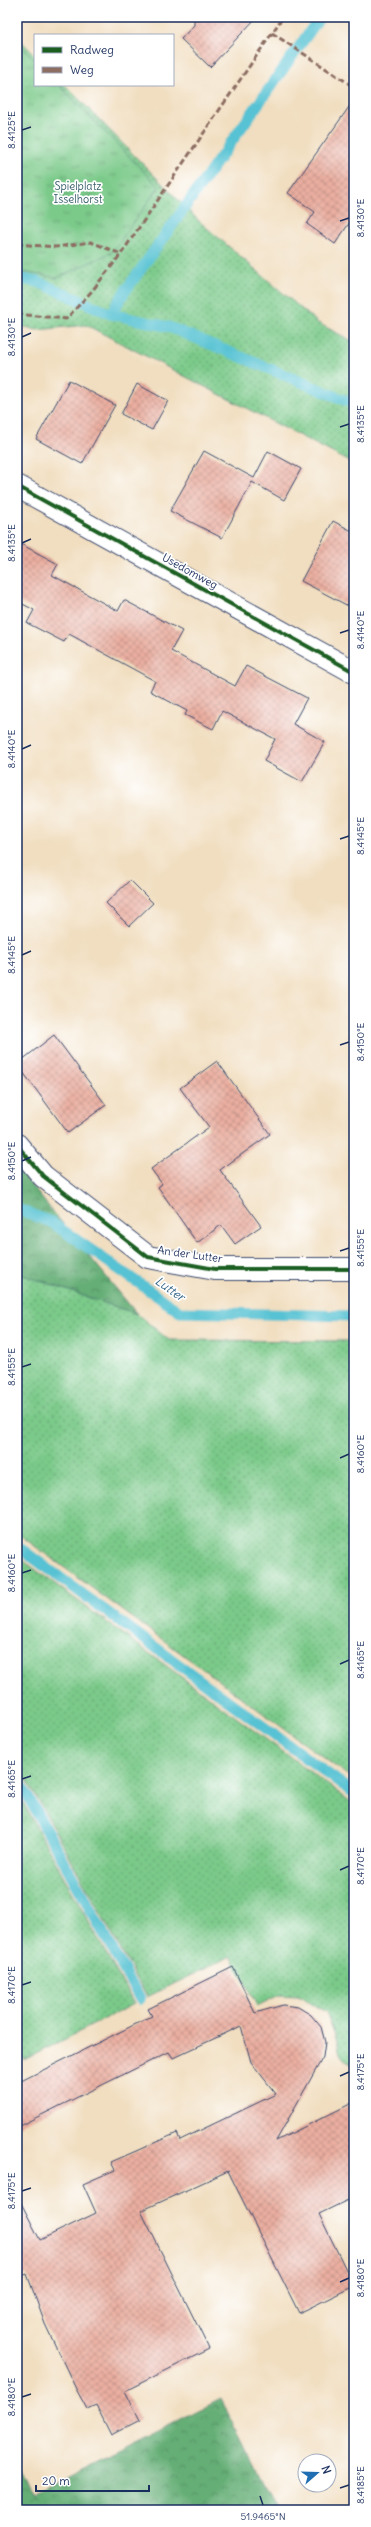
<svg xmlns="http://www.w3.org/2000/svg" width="371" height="2527" font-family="Delius,sans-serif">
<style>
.grass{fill:url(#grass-dots);stroke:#4c7c74}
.forest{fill:url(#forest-crowns);stroke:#406e6a}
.park{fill:url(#park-tufts);stroke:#4c7c74}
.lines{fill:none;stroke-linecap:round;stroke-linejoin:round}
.stream{stroke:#57c2d3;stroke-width:11}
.building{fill:url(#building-cross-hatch)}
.street-casing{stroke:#3b496d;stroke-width:24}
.path{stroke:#3b496d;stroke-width:2.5;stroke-dasharray:1 3;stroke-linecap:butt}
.street{stroke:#fff;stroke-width:22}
.quiet{stroke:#8d6e63;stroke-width:3;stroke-dasharray:6 3;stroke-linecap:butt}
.cycleway-casing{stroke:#fff;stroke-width:6}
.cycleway{stroke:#1b5e20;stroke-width:4}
.ticks{fill:none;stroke:#1b2f5e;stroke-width:1.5}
.labels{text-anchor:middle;stroke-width:3.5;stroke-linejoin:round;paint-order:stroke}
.park-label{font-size:11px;fill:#385e6b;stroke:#fff}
.street-label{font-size:11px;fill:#1b2f5e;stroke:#fff}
.water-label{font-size:12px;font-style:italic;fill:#306287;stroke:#fff}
.neatline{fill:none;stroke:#1b2f5e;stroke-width:1.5}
.ticks-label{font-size:10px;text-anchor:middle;fill:#1b2f5e}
</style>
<defs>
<pattern id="grass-dots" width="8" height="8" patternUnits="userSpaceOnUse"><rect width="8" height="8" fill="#7cca8a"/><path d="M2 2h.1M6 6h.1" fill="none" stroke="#65a474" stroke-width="1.8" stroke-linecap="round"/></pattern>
<pattern id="forest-crowns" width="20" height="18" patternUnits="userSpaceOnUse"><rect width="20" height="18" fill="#65ae76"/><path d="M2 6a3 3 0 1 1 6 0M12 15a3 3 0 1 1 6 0" fill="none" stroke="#528e64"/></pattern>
<pattern id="park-tufts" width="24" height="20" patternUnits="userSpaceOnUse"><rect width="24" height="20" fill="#7cca8a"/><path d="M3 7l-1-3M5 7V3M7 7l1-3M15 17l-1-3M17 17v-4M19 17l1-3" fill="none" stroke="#65a474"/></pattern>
<pattern id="building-cross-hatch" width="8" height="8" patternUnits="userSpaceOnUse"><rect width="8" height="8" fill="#ebafa0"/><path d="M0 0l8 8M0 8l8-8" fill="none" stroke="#be8f86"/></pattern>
</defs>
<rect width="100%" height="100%" fill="#fff"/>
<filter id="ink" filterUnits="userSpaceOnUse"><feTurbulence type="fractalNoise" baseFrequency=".025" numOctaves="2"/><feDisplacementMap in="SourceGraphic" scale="8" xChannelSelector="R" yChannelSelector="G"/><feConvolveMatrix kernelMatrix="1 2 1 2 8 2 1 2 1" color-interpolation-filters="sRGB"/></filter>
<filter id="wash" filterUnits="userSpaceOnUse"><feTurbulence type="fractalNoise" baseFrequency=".012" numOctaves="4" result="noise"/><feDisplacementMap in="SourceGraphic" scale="16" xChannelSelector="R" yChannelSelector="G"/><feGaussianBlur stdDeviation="0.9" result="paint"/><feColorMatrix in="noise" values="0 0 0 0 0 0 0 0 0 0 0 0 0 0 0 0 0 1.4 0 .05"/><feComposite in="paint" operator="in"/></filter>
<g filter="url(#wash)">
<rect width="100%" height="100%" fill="#f1dec0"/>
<g class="grass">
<path d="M17 37 35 55V85H65L200 222 318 323 354 342V464L86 325 37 330 17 325Z"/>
<path d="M17 1273 137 1314 169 1340 354 1341V1780L17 1533Z"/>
<path d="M17 1556 354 1804V2067L340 2054 337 2040 326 2012 298 1996 279 1995 257 2006 231 1956 147 1997 17 1762Z"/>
<path d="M17 1792 134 2004 24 2060 17 2050Z"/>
</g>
<g class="forest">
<path d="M17 1168 137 1314 17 1273Z"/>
<path d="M221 2399 276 2510H17V2468L35 2494Z"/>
</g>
<path class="park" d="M17 42 35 60V85H59L159 187 112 252 57 278 17 271Z"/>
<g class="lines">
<g class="stream">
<path d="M17 278 38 282 111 314 169 327 354 404"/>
<path d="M111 314 124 293 320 17"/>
<path d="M17 1209 51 1222 180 1312 354 1316"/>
<path d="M17 1546 354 1793"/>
<path d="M17 1777 140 1999"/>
</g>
</g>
<g id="blocks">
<g class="building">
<path d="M194 17H257L210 67 181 39 194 25Z"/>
<path d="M354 100V216L335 244 307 224 315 212 288 193Z"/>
<path d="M69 380 115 405 82 464 36 439Z"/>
<path d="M137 384 168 401 152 430 121 414Z"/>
<path d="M204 451 254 478 268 451 301 469 284 500 252 482 222 538 170 511Z"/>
<path d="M333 521 354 532V609L301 581Z"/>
<path d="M17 542 58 564 52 575 118 611 124 600 182 631 171 651 235 686 246 666 307 698 293 724 325 742 302 782 264 761 275 739 222 711 213 729 185 715 187 711 150 691 155 681 69 634 64 642 27 623 34 610 17 601Z"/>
<path d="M130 880 153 903 129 926 106 903Z"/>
<path d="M54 1035 106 1105 68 1133 17 1064Z"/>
<path d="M217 1061 270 1134 220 1170 261 1226 235 1244 221 1225 197 1243 158 1187 162 1184 151 1169 209 1127 180 1088Z"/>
<path d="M233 1967 255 2013 283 2005 298 2007 311 2015 321 2027 325 2042 323 2057 276 2141 354 2102V2197L319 2214 354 2286 299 2313 228 2171 141 2211 209 2349 125 2391 140 2420 111 2435 96 2405 87 2409 76 2389 45 2324 27 2274 17 2278V2195L40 2240 96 2213 83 2184 115 2170 111 2162 177 2133 180 2140 276 2094 251 2062 241 2026 173 2058 169 2052 17 2127V2083L152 2016 148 2009Z"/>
</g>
</g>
</g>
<g filter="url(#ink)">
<use href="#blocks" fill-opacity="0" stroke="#3b496d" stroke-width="1"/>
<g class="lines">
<defs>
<g id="street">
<path d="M17 486 354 672"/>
<path d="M17 1145 43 1176 148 1257 215 1269H354"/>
</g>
</defs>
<use href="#street" class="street-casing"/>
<path class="path" d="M17 325 22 315"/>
<use href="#street" class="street"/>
<g class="quiet">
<path d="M272 33 354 87"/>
<path d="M17 244 56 247 91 242 121 254"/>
<path d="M17 314 66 319 92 291 121 254 283 17"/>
</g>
<defs>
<g id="cycleway">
<path d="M17 486 354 672"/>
<path d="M17 1145 43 1176 148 1257 215 1269H354"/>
</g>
</defs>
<use href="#cycleway" class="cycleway-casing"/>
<use href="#cycleway" class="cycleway"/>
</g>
</g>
<path class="ticks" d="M22 130 31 127M340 221 349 218M22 337 31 333M340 427 349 424M22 543 31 539M340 633 349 630M22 749 31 745M340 839 349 836M22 955 31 951M340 1045 349 1042M22 1161 31 1157M340 1251 349 1248M22 1367 31 1364M340 1458 349 1454M22 1573 31 1570M340 1664 349 1660M22 1779 31 1776M340 1870 349 1866M22 1985 31 1982M340 2076 349 2072M22 2191 31 2188M340 2282 349 2278M22 2397 31 2394M340 2488 349 2485M260 2496 263 2505"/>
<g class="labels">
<g class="park-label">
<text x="78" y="190">Spielplatz<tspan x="78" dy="13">Isselhorst</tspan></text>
</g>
<g class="street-label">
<text transform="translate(190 571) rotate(29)" y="4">Usedomweg</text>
<text transform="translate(190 1254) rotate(8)" y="4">An der Lutter</text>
</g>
<g class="water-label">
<text transform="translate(170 1289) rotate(35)" y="4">Lutter</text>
</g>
</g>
<rect width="371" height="2527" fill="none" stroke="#fff" stroke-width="44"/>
<rect x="34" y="34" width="140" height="52" fill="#ffffff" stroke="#a4acbf"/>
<rect x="42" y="47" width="20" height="6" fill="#1b5e20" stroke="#a4acbf"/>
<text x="70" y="54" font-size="12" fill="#1b2f5e">Radweg</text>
<rect x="42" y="67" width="20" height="6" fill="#8d6e63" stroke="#a4acbf"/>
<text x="70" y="74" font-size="12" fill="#1b2f5e">Weg</text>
<g transform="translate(317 2473) rotate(70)"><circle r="19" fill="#ffffff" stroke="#a4acbf"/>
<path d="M0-3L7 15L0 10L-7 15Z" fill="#1f6fb2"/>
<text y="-6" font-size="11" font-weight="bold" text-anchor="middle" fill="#1b2f5e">N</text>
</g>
<path d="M36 2485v6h113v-6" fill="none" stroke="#1b2f5e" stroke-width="2"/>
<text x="42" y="2485" font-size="12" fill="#1b2f5e" stroke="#ffffff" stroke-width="3" paint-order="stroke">20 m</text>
<rect x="22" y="22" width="327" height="2483" class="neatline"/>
<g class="ticks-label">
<text transform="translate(11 130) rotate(-90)" y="4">8.4125°E</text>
<text transform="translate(360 218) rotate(-90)" y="4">8.4130°E</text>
<text transform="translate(11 337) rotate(-90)" y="4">8.4130°E</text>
<text transform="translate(360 424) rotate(-90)" y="4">8.4135°E</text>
<text transform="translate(11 543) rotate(-90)" y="4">8.4135°E</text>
<text transform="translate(360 630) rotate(-90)" y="4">8.4140°E</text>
<text transform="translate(11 749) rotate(-90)" y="4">8.4140°E</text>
<text transform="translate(360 836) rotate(-90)" y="4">8.4145°E</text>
<text transform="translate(11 955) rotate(-90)" y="4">8.4145°E</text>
<text transform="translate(360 1042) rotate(-90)" y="4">8.4150°E</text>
<text transform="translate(11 1161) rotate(-90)" y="4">8.4150°E</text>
<text transform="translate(360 1248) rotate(-90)" y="4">8.4155°E</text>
<text transform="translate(11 1367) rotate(-90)" y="4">8.4155°E</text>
<text transform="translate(360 1454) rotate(-90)" y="4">8.4160°E</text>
<text transform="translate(11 1573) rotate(-90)" y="4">8.4160°E</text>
<text transform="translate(360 1660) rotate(-90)" y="4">8.4165°E</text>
<text transform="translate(11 1779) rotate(-90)" y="4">8.4165°E</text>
<text transform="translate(360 1866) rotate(-90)" y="4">8.4170°E</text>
<text transform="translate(11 1985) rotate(-90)" y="4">8.4170°E</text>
<text transform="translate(360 2072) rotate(-90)" y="4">8.4175°E</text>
<text transform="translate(11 2191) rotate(-90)" y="4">8.4175°E</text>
<text transform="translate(360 2278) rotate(-90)" y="4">8.4180°E</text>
<text transform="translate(11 2397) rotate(-90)" y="4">8.4180°E</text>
<text transform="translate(360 2485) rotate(-90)" y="4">8.4185°E</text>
<text x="263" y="2520">51.9465°N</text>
</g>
</svg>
